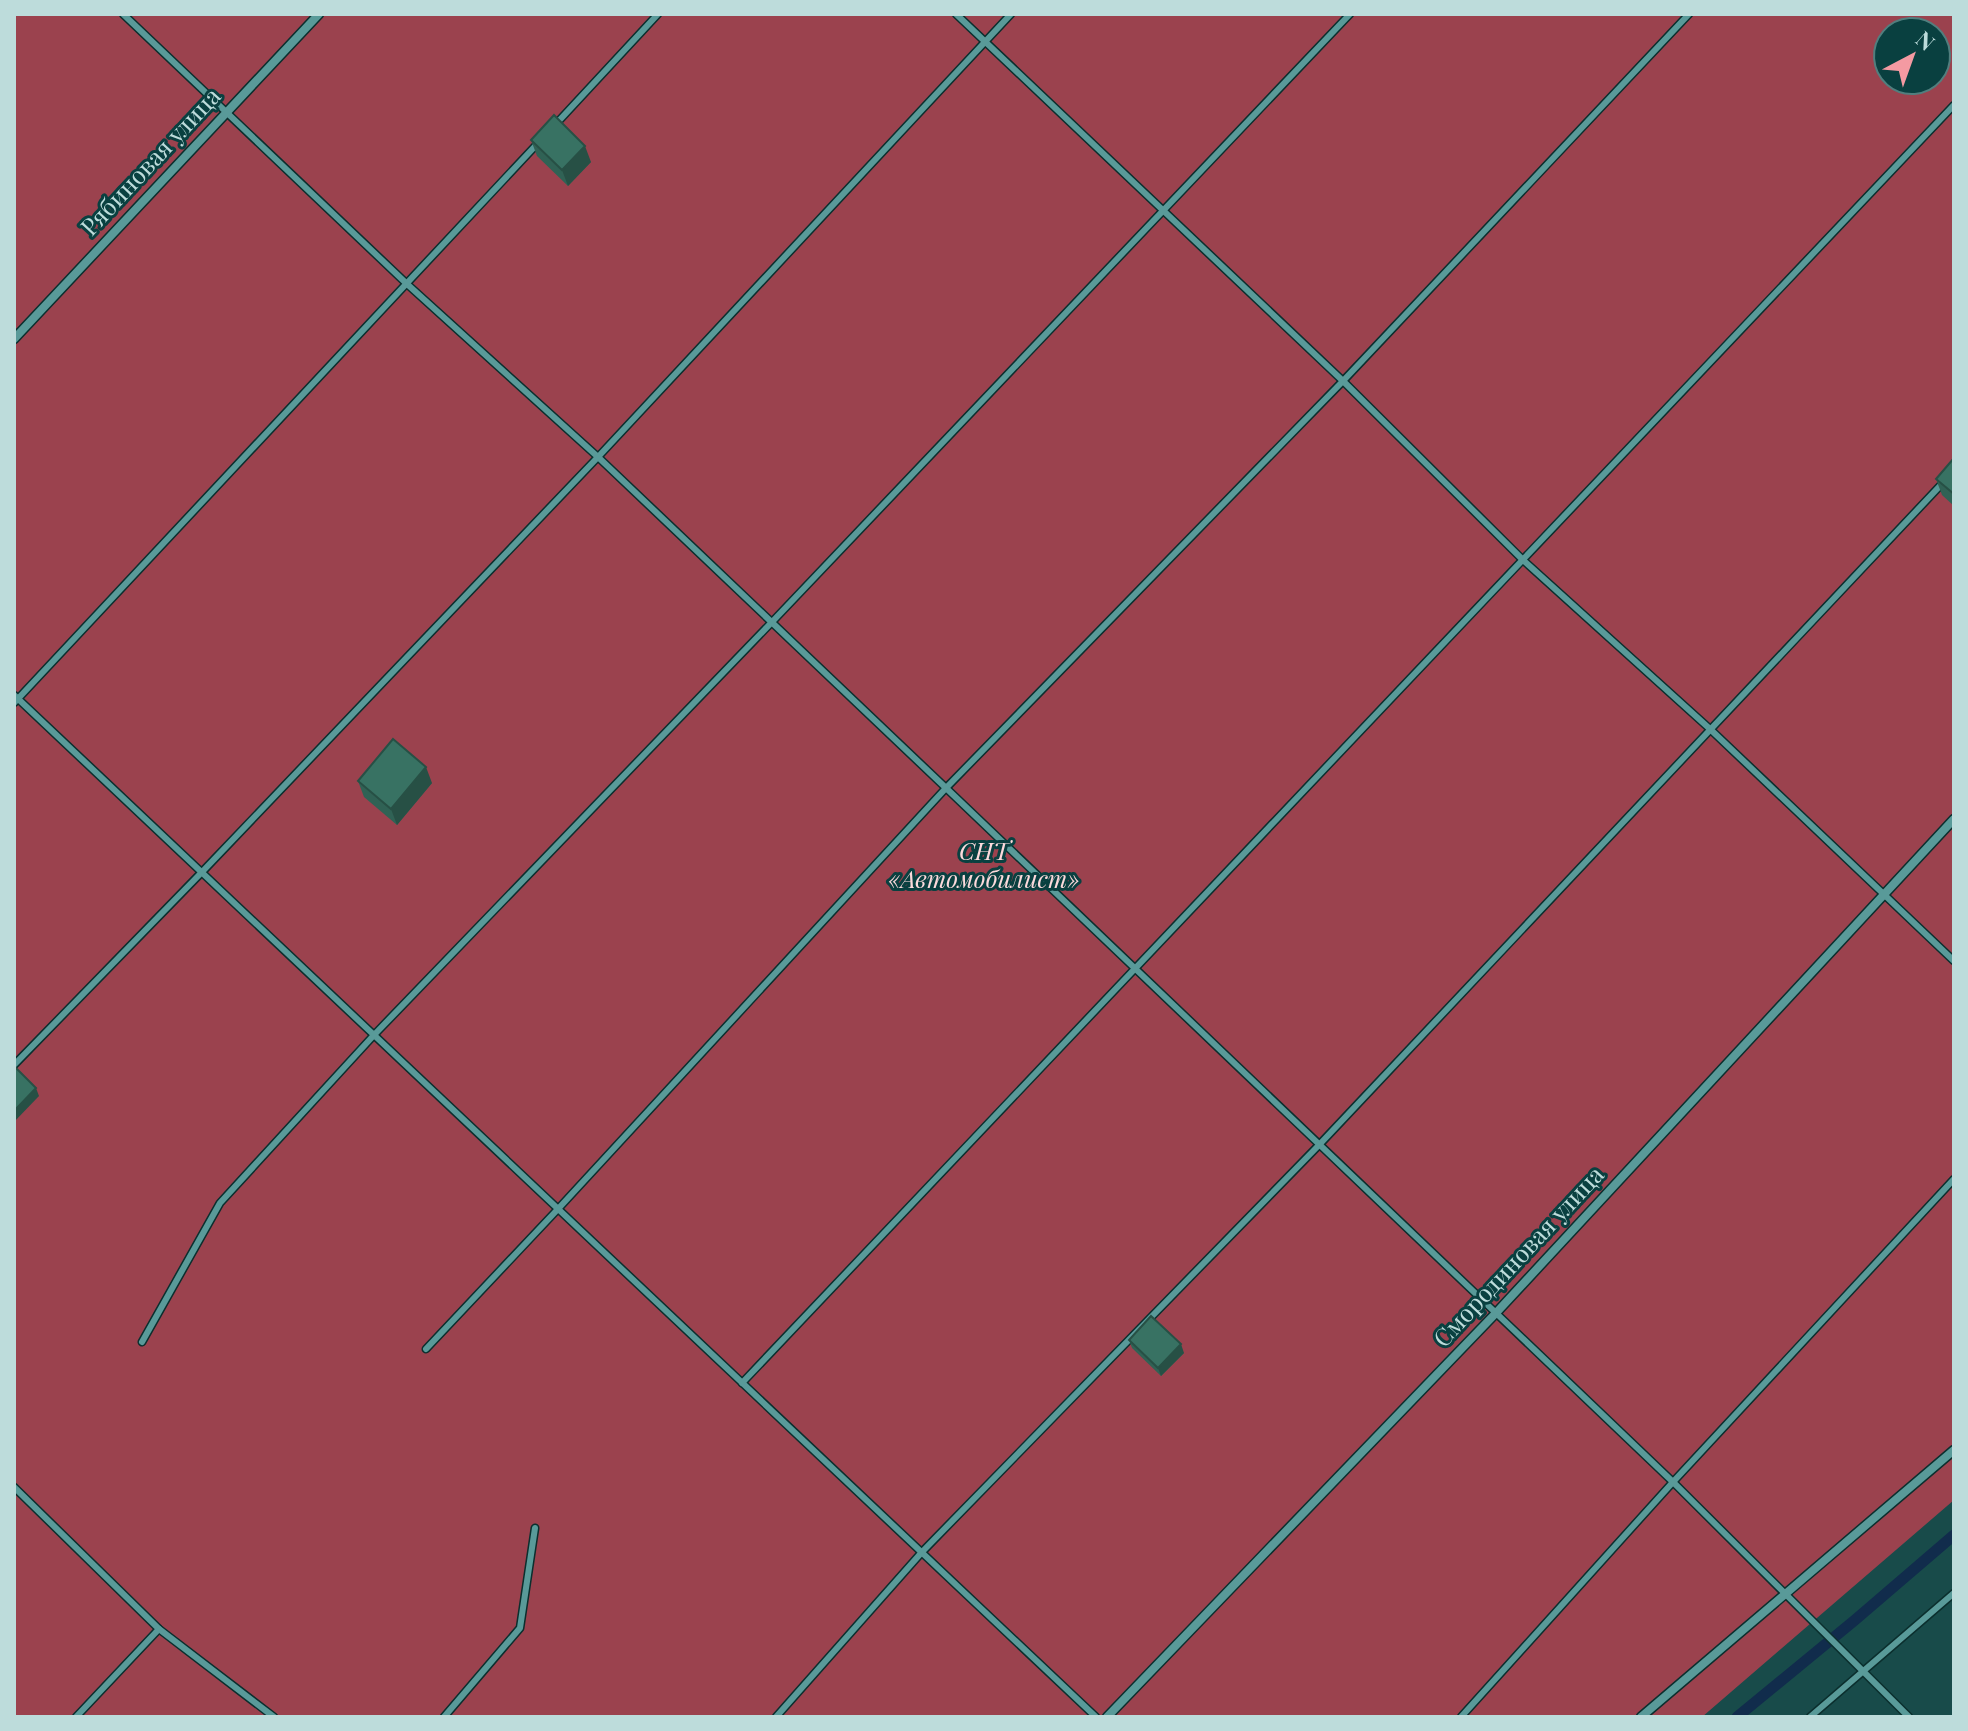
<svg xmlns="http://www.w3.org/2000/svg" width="1968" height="1731" font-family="'Playfair Display',serif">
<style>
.green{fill:#9b424e;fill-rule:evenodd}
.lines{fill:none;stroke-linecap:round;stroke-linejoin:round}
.stream{stroke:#112c4c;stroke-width:11}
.service-casing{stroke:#0b2f2e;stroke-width:9}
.minor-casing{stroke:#0b2f2e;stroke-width:11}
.service{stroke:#599a99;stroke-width:6}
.minor{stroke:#599a99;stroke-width:8}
.wall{fill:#306255}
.shaded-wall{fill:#275045}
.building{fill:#387263;stroke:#275045;stroke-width:2}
.labels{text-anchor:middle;stroke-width:6;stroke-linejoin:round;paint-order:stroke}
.street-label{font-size:24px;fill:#bddcdb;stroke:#094040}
.park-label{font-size:24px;font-style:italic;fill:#fddadc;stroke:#094040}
</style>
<rect width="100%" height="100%" fill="#184b4a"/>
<path class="green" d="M14 14H1954V1500L1702 1717H14ZM1888 32H1936V80H1888Z"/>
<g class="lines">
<path class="stream" d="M1737 1717 1855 1620 1954 1535"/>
<defs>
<g id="service">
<path d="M123 14 407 284 598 457 946 788 1673 1482 1909 1717"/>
<path d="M956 14 1343 381 1523 560 1710 729 1954 961"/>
<path d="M555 125 658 14"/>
<path d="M14 695 1096 1717"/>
<path d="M14 703 539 142"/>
<path d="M14 1065 202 872 598 457 1011 14"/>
<path d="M142 1342 220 1203 374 1035 772 622 1350 14"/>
<path d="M426 1349 558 1209 946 788 1343 381 1689 14"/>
<path d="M742 1383 1954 105"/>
<path d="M14 1487 159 1629 274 1717"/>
<path d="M76 1717 159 1629"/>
<path d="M444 1717 520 1628 535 1528"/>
<path d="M776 1717 922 1552 1319 1145 1954 471"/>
<path d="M1461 1717 1673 1482 1954 1179"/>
<path d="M1810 1717 1954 1593"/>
</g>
<g id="minor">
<path d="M14 339 319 14"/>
<path d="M1107 1717 1496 1313 1954 819"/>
<path d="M1641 1717 1954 1450"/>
</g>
</defs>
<use href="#service" class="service-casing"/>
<use href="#minor" class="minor-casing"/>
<use href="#service" class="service"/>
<use href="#minor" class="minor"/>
</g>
<g class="wall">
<path d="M531 140 591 162 568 186 537 156Z"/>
<path d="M1954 458V506L1942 495 1936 479Z"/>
<path d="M358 781 432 783 397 825 364 797Z"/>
<path d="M1129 1340 1184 1353 1161 1376 1132 1348Z"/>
</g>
<g class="shaded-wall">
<path d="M585 146 591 162 568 186 562 170Z"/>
<path d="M426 767 432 783 397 825 391 809Z"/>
<path d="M36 1088 39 1096 14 1122V1111Z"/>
<path d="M1181 1344 1184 1353 1161 1376 1158 1368Z"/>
</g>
<g class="building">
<path d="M554 115 585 146 562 170 531 140Z"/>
<path d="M1954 458V494L1936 479Z"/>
<path d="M393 739 426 767 391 809 358 781Z"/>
<path d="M14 1066 36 1088 14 1111Z"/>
<path d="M1151 1316 1181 1344 1158 1368 1129 1340Z"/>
</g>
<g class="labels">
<g class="street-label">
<text transform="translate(151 162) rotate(-47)" y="8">Рябиновая улица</text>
<text transform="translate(1519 1257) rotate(-47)" y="8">Смородиновая улица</text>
</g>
<g class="park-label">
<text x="984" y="860">СНТ<tspan x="984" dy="28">«Автомобилист»</tspan></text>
</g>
</g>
<rect width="1968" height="1731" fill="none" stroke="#bddcdb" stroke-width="32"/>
<g transform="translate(1912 56) rotate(41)"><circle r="38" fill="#094040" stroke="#517e7e" stroke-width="2"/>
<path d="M0-6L14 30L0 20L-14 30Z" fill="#f49aa2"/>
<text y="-12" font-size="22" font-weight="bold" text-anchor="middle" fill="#bddcdb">N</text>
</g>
</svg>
